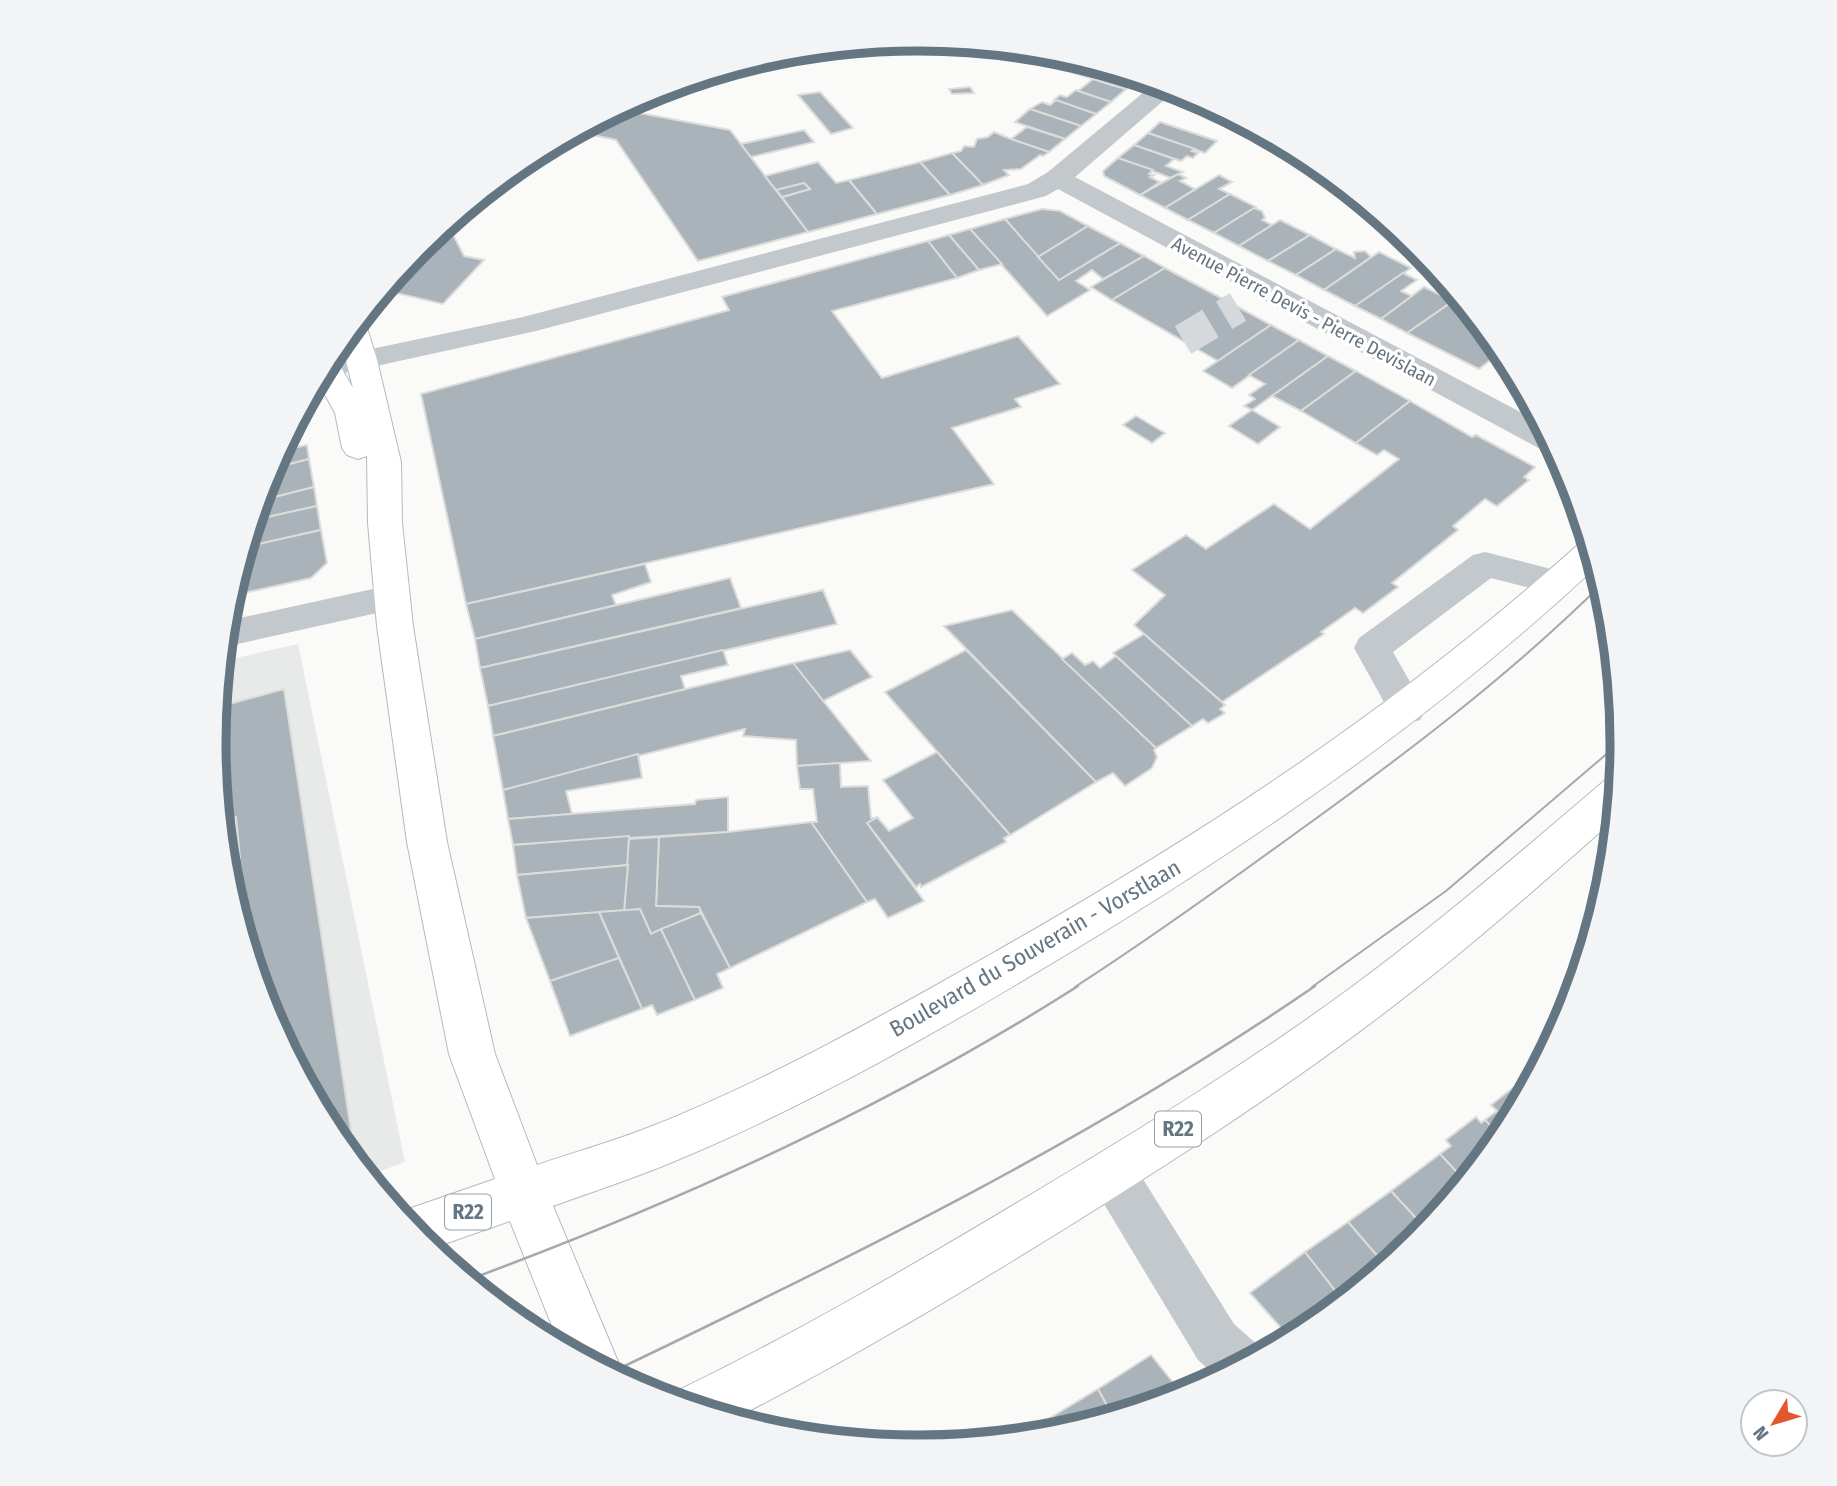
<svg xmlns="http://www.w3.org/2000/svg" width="1837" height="1486" font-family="'Fira Sans Condensed',sans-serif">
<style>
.built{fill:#e8e9e9}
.building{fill:#aab3b9;stroke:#dcdcda;stroke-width:2}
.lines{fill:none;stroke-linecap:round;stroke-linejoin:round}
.minor-tunnel{stroke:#d5d9db;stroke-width:32;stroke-dasharray:32 16;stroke-linecap:butt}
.major-casing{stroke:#b5babe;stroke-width:2}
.minor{fill:#c3c8cc;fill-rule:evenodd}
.major{fill:#fff;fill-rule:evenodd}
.tram-far1{stroke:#a2aab0;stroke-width:2}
.tram{stroke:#a2aab0;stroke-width:2.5}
.labels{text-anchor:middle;stroke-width:7;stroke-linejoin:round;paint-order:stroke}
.far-street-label{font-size:19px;fill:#657683;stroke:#fff}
.shield{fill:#fff;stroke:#939fa8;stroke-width:2}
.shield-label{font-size:21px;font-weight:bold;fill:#657683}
.street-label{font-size:23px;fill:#657683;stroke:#fff}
.rim{fill:none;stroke:#657683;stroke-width:9}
</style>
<rect width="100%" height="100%" fill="#fafaf8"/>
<path class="built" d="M298 644 405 1162 367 1176 333 1134 267 1012 227 880 214 743 222 661Z"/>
<g class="building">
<path d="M1088 62 1120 71 1141 78 1126 89 1074 73Z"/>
<path d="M1093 79 1111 85 1126 89 1111 102 1078 91Z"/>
<path d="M970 87 974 93 952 94 949 89Z"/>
<path d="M1076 90 1078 91 1111 102 1096 114 1054 100 1060 95 1067 97Z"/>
<path d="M820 92 853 128 831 134 798 95Z"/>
<path d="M1056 100 1096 114 1081 126 1030 109 1042 102 1050 105Z"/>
<path d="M618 109 730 130 808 232 698 261 616 140 584 133 564 137Z"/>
<path d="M1030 109 1081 126 1065 139 1015 122Z"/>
<path d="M1160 122 1217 141 1205 153 1148 133Z"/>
<path d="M1027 127 1065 139 1049 152 1011 139Z"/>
<path d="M804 130 814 142 751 157 741 144Z"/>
<path d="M994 132 1011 139 1049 152 1043 156 1040 155 1021 169 1004 170 1009 175 983 185 952 153 961 151 964 146 974 147 977 139 988 137Z"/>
<path d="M1148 133 1195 149 1192 151 1198 153 1193 158 1187 156 1181 161 1134 145Z"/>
<path d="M1134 145 1174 159 1166 166 1183 172 1171 178 1118 158Z"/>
<path d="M952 153 983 185 950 195 920 162Z"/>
<path d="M1118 158 1153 170 1149 174 1154 175 1150 177 1160 182 1140 195 1104 176 1103 171Z"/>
<path d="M818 162 836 183 849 180 877 214 808 232 782 197 810 189 804 183 776 190 765 176Z"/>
<path d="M920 162 950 195 877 214 849 180Z"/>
<path d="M1178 174 1186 178 1180 181 1195 189 1165 208 1140 195Z"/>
<path d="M1219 175 1232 182 1219 189 1230 194 1188 220 1165 208Z"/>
<path d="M804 183 810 189 782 197 776 190Z"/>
<path d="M1230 194 1256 207 1214 233 1188 220Z"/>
<path d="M1254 208 1262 211 1265 218 1262 220 1272 225 1239 246 1214 233Z"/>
<path d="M1042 209 1060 211 1088 226 1038 257 1005 219Z"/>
<path d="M1005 219 1059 280 1120 243 1144 256 1103 279 1092 270 1076 281 1090 290 1047 316 970 229Z"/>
<path d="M1280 220 1310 235 1268 261 1239 246Z"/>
<path d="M447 223 464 256 484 260 443 304 383 290 421 245Z"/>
<path d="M1088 226 1120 243 1059 280 1038 257Z"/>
<path d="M970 229 1002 264 979 270 949 235Z"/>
<path d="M949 235 979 270 957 278 928 241Z"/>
<path d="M1310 235 1336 249 1296 275 1268 261Z"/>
<path d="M928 241 957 278 832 311 882 378 1018 336 1060 384 1015 399 1021 407 952 428 994 484 466 604 421 394 729 310 722 297Z"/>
<path d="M1336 249 1355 258 1354 252 1365 251 1371 257 1324 290 1296 275Z"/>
<path d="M1379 252 1411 268 1355 306 1324 290Z"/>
<path d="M1144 256 1165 268 1112 300 1091 287Z"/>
<path d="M1165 268 1238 307 1271 325 1218 361 1112 300Z"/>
<path d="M1403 273 1417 280 1401 291 1412 296 1381 319 1355 306Z"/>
<path d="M1424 287 1453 301 1407 333 1381 319Z"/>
<path d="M1449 304 1476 317 1503 350 1479 369 1407 333Z"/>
<path d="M1271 325 1299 340 1232 388 1203 371Z"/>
<path d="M1299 340 1328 356 1252 410 1244 406 1255 399 1249 395 1265 384 1249 375Z"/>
<path d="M1328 356 1356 371 1301 411 1272 396Z"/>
<path d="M1356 371 1410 401 1356 443 1301 411Z"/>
<path d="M1410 401 1472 437 1476 435 1535 467 1524 477 1529 480 1497 506 1485 499 1453 526 1458 530 1392 583 1398 587 1363 613 1355 608 1321 632 1324 634 1222 702 1134 625 1165 595 1132 570 1186 535 1206 549 1274 504 1310 529 1399 459 1384 450 1377 455 1356 443Z"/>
<path d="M1252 410 1280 427 1258 444 1229 426Z"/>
<path d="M1136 416 1165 433 1152 443 1123 425Z"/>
<path d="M307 445 309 459 270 469 279 451Z"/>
<path d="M309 459 314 487 259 501 270 469Z"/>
<path d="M314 487 317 506 254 520 259 501Z"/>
<path d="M317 506 321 530 245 547 254 520Z"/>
<path d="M321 530 327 563 311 578 230 596 245 547Z"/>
<path d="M645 564 651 582 612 595 616 605 475 639 466 604Z"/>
<path d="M730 578 741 608 480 668 475 639Z"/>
<path d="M823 590 837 624 488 706 480 668Z"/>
<path d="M1012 610 1156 748 1154 750 1157 757 1152 768 1125 786 1113 773 1096 782 944 626Z"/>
<path d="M1144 634 1225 705 1220 709 1225 713 1208 723 1203 719 1192 726 1113 653Z"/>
<path d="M723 650 728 665 681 676 685 689 493 736 488 706Z"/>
<path d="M850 650 872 677 823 701 793 663Z"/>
<path d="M966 650 1096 782 1010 835 885 692Z"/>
<path d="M1072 653 1085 665 1093 661 1100 668 1116 656 1192 726 1156 748 1062 659Z"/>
<path d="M793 663 871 761 797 766 796 740 743 736 745 729 503 790 493 736Z"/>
<path d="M284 689 353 1144 343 1147 333 1134 267 1012 227 880 226 862 240 858 236 817 222 821 214 743 218 707Z"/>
<path d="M937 752 1010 835 1004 838 1006 842 921 887 920 884 916 887 867 823 877 817 889 831 913 818 883 780Z"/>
<path d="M638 754 642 778 566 791 572 814 508 819 503 790Z"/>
<path d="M840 763 841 787 868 786 871 818H876L867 823 924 901 888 918 875 899 867 902 811 822H817L813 789H800L797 766Z"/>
<path d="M728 797V832L513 845 508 819 695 804 696 800Z"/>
<path d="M811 822 867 902 730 968 699 907 656 906 659 837 728 832Z"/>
<path d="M629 836 628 865 517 875 513 845Z"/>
<path d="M659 837 656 906 699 907 701 913 651 934 640 909 624 911 629 839Z"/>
<path d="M628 865 624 911 526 918 517 875Z"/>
<path d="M640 909 651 934 661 929 695 1000 657 1015 652 1005 642 1009 599 912Z"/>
<path d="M599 912 619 958 550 981 526 918Z"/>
<path d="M701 913 730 968 717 974 723 988 695 1000 661 929Z"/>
<path d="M619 958 642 1009 570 1036 550 981Z"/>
<path d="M1546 1051 1548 1053 1535 1077 1526 1068Z"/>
<path d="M1519 1083 1524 1088 1530 1086 1502 1137 1485 1120 1497 1111 1491 1105Z"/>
<path d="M1476 1117 1481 1123 1485 1120 1502 1137 1466 1182 1440 1154 1451 1146 1446 1140Z"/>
<path d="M1440 1154 1466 1182 1426 1229 1391 1191Z"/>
<path d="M1391 1191 1426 1229 1416 1241 1386 1266 1348 1222Z"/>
<path d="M1348 1222 1386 1266 1343 1301 1305 1252Z"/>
<path d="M1305 1252 1343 1301 1310 1329 1291 1339 1250 1293Z"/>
<path d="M1151 1355 1183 1395 1113 1417 1098 1389Z"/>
<path d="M1098 1389 1113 1417 1056 1434 1017 1438Z"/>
</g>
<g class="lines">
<path class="minor-tunnel" d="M1183 340 1238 307"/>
<defs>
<g id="major">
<path d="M358 321 367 328 377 360 401 462 402 523 413 626 447 842 495 1054 537 1165C572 1153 608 1143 642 1130 764 1083 880 1017 993 953 1205 833 1400 705 1581 542L1589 539 1597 566C1438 715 1261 837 1074 950 946 1027 814 1103 675 1161 635 1178 594 1191 553 1206L619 1364 614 1375 560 1346 510 1221 430 1249 397 1213 495 1179 449 1054 407 842 377 626 368 523 367 456 358 459 347 455 342 448 335 413 317 380 329 358 336 359 353 388 341 341Z"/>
<path d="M1620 777 1616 818C1550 876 1484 935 1415 989 1305 1076 1187 1152 1069 1226 959 1294 848 1361 733 1419L675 1402 679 1390C800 1331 915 1264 1030 1195 1139 1130 1247 1064 1349 989 1437 924 1521 852 1604 781Z"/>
</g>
</defs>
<use href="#major" class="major-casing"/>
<g class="minor">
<path d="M1156 82 1177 89 1075 177 1543 424 1558 452 1542 450 1058 189 1046 196 536 331 326 377 320 376 329 358 523 317 1028 184 1048 172Z"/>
<path d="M1485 552 1570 574 1576 583 1570 592 1558 595 1491 578 1393 652 1426 710 1420 720 1407 724 1394 720 1354 648 1359 638 1473 555Z"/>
<path d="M391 585 404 589 409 598 404 607 224 647 226 621Z"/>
<path d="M1112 1150 1129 1157 1234 1324 1260 1347 1263 1354 1218 1378 1198 1360 1095 1189 1088 1173 1095 1157Z"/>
</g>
<use href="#major" class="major"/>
<g class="tram-far1">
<path d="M1075 987C1148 940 1219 889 1289 838 1399 759 1507 678 1603 583"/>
<path d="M1312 987 1446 891 1623 740"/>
</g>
<g class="tram">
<path d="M468 1280C680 1201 887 1108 1078 986"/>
<path d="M610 1373C854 1256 1091 1140 1315 986"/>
</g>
</g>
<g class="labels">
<g class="far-street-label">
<text transform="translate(1304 311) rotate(28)" y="7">Avenue Pierre Devis - Pierre Devislaan</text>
</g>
<g class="shield">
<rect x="1155" y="1111.5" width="46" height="35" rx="5"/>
<rect x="445" y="1194.5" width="46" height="35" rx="5"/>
</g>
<g class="shield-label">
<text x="1178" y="1136">R22</text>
<text x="468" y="1219">R22</text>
</g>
<g class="street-label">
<text transform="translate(1035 948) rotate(-30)" y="8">Boulevard du Souverain - Vorstlaan</text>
</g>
</g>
<path d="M0 0H1837V1486H0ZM226 743a692 692 0 1 1 1384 0a692 692 0 1 1-1384 0Z" fill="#f3f4f5" fill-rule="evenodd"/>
<path class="rim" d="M226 743a692 692 0 1 1 1384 0a692 692 0 1 1-1384 0Z"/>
<g transform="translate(1774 1423) rotate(232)"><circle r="33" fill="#ffffff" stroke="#c1c8cd" stroke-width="2"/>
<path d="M0-5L12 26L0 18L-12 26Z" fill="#e4572e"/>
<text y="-10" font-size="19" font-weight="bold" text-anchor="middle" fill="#657683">N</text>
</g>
</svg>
